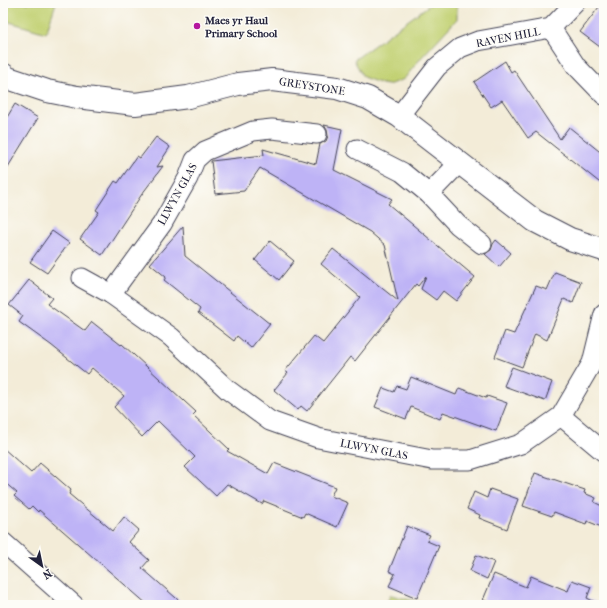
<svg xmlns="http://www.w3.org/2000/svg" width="607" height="608" font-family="'IM FELL French Canon',serif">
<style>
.green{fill:#c2d173;stroke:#727a57}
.building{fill:#beb3f6}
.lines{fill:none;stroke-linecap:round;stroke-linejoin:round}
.minor-casing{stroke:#414053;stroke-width:21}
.tertiary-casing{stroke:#414053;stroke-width:24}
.minor{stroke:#fff;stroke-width:19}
.tertiary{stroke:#fff;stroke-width:22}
.poi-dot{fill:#b5179e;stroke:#fdfcf7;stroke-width:1.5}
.labels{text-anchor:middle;stroke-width:3;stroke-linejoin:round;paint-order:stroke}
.poi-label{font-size:11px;font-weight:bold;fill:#22223b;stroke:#fdfcf7;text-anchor:start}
.street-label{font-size:11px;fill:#22223b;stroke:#fdfcf7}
</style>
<rect width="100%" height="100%" fill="#fdfcf7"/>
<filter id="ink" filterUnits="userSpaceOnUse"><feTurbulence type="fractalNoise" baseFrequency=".025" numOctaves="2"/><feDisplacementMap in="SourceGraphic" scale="8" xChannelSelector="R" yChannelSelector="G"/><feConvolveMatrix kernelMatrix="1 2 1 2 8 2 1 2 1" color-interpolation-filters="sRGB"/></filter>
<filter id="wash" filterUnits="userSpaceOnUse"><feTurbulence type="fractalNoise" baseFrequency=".012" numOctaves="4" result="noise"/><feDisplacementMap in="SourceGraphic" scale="16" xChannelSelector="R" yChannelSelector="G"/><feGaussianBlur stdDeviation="0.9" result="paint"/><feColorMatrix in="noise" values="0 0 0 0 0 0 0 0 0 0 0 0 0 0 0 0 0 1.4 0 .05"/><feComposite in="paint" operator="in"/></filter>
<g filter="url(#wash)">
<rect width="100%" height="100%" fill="#f3ecd8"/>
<g class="green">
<path d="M3 3H56L46 33 3 20Z"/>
<path d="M432 3H456L457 8V19L421 58 404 79 388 85 382 84 363 77 354 60Z"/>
<path d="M391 595 431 605H385Z"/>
</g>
<g id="blocks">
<g class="building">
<path d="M602 3H604V50L580 32Z"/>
<path d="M505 61 511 72 514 70 560 139 569 127 604 155V186L536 132 528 138 502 100 491 107 474 82Z"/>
<path d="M15 104 38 118 3 175V124Z"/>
<path d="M324 125 342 129 334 170 392 199 388 204 475 277 456 301 443 291 436 300 421 289 426 276 418 286 416 284 355 361 350 357 307 411 301 406 298 410 274 390 288 373 285 371 314 336 323 343 360 297 321 264 333 249 398 301 385 245 370 232 260 168 244 191 215 194 211 161 264 155 263 149 316 164 320 144 326 141 328 136 327 130Z"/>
<path d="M156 137 170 147 157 167 163 166 142 194 102 255 80 239 99 212 96 210 115 181 118 183 137 156 140 158Z"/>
<path d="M183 226 185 256 270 324 251 348 237 336 234 341 198 313 200 309 164 280 166 277 150 264Z"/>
<path d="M52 231 69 243 47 273 30 262Z"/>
<path d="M496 240 511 253 499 267 485 254 491 250 493 244Z"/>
<path d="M270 241 294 261 279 280 255 260Z"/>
<path d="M555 272 581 282 573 303 564 299 547 340 535 334 522 367 495 357 505 331 514 334 536 286 547 290Z"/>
<path d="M29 280 52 298 47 304 85 331 92 322 121 345 122 344 196 412 193 415 229 449 227 451 268 474 274 463 335 487 331 496 348 503 337 527 305 513 303 517 264 501 262 504 227 484 216 496 185 467 195 457 158 421 142 437 114 407 124 396 92 368 87 374 51 345 19 322 23 316 9 305Z"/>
<path d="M512 367 552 382 545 401 504 386Z"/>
<path d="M411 377 456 395 459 388 486 398 487 396 507 403 496 431 443 412 440 419 411 407 406 419 375 407 383 388 394 392 397 386 406 389Z"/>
<path d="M3 448 31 473 40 463 71 490 69 494 113 531 124 517 139 530 129 542 149 560 142 568 184 605H148L39 510 38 512 32 506 29 509 14 496 17 493 3 481Z"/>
<path d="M535 473 585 490 584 493 596 498 594 502 604 507V528L587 521 586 524 554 512 552 516 523 506Z"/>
<path d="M490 489 518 499 507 529 479 518 480 515 467 509 474 492 487 498Z"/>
<path d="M407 526 430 535 427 541 439 546 417 598 389 586 395 574 389 571Z"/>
<path d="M476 555 494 562 487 579 470 571Z"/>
<path d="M494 574 526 587 531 576 568 591 572 580 591 587 587 598 601 605H496L483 600Z"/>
</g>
</g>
</g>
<g filter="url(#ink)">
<use href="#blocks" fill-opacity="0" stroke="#414053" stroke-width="1"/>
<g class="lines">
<defs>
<g id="minor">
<path d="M551 28 576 66 604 95"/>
<path d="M399 116 437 67 460 48 478 41 551 28 575 3"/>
<path d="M357 149 402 172 429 194 458 225 482 244"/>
<path d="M429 194 460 162"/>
<path d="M82 278 111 294 171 337 228 390 270 421 318 438 432 460H470L521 444 561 416 592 363 604 314"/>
<path d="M111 294 162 224 188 178 195 160 205 151 253 131 272 129 317 134"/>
<path d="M561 416 604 452"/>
<path d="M3 542 74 605"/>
</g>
<path id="tertiary" d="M3 74 8 78 47 91 77 97 135 104 188 97 238 84 272 80 337 88 368 98 399 116 535 221 570 239 604 250"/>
</defs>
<use href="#minor" class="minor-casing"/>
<use href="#tertiary" class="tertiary-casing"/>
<use href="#minor" class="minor"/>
<use href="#tertiary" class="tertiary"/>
</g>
</g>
<circle class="poi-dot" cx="197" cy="26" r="4"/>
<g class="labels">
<g class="poi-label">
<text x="205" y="24">Maes yr Haul<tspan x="205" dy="13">Primary School</tspan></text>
</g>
<g class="street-label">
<text transform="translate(508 37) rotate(-11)" y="4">RAVEN HILL</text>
<text transform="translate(312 86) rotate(9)" y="4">GREYSTONE</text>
<text transform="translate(177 194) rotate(-61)" y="4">LLWYN GLAS</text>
<text transform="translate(374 449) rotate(11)" y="4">LLWYN GLAS</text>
</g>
</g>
<rect width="607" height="608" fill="none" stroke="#fdfcf7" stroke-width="16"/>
<g transform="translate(42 566) rotate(147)" stroke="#fdfcf7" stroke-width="3" paint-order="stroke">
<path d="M0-3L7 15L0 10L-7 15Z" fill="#22223b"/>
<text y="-6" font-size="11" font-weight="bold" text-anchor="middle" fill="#22223b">N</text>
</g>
</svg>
